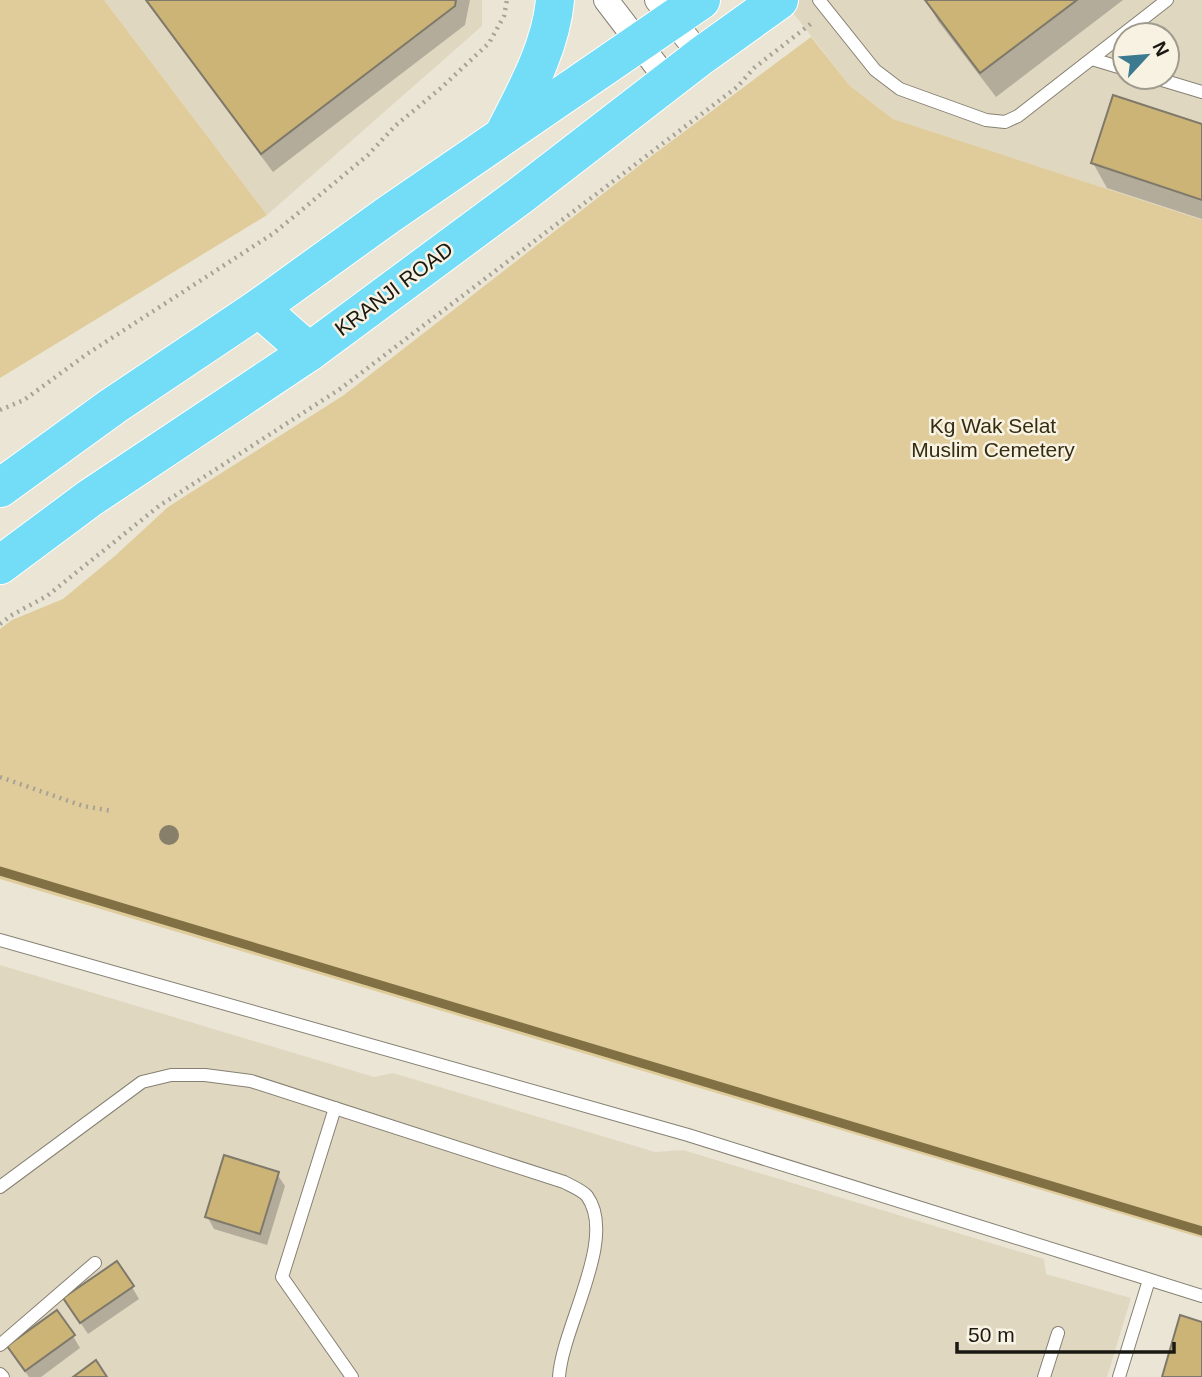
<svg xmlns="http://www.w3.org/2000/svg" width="1202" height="1377" font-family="Helvetica,sans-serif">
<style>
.built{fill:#e0d7c1;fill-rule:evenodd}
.green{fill:#dfcc9a}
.shadow{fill:#0003}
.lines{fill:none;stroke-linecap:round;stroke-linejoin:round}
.stream{stroke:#817044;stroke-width:9}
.building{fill:#cbb476;stroke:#7f796b;stroke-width:2}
.lane-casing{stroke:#858072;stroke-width:14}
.street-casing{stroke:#858072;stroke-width:26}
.primary-casing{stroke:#fff;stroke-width:40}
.path{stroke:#a6a295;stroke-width:4.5;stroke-dasharray:2 5;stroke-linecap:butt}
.lane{stroke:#fff;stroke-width:12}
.street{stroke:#fff;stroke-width:24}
.primary{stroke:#73dcf6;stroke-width:38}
.tree{fill:#877f69}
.labels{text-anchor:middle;stroke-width:5;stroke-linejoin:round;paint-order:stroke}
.street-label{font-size:21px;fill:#1a1812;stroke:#f8f2e2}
.park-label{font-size:21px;fill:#362c10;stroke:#f8f2e2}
</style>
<rect width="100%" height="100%" fill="#ebe5d5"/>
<g class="built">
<path d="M104 0H482V26L267 215Z"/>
<path d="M783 0H1202V220L893 119 850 86ZM1125 35H1167V77H1125Z"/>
<path d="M0 965 374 1077 393 1073 655 1152 683 1150 1044 1259 1046 1274 1131 1298 1107 1377H0Z"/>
</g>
<g class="green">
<path d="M0 0H104L267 215 0 378Z"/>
<path d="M811 37 850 86 893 119 1202 220V1238L0 879V629L12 620 63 599 116 555 168 507 344 395 649 158Z"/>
</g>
<g class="shadow">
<path d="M145 0H470L465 25 273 172Z"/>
<path d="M926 0H1123L996 97 938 21Z"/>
<path d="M1202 126V219L1107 188 1093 163Z"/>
<path d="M277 1174 285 1186 267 1245 214 1229 207 1216Z"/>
<path d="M132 1287 139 1299 88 1334 72 1310Z"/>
<path d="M73 1336 80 1348 41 1377H29L16 1359Z"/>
</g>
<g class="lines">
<path class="stream" d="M0 871 1202 1231"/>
</g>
<g class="building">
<path d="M146 0H456L455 6 261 154Z"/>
<path d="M925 0H1077L980 73Z"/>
<path d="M1113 95 1202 124V200L1091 163Z"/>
<path d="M224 1155 279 1172 260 1234 205 1217Z"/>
<path d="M117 1261 134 1286 80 1323 63 1298Z"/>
<path d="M57 1310 75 1335 25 1371 7 1346Z"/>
<path d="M1180 1315 1202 1322V1377H1162Z"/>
<path d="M96 1360 107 1377H73Z"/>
</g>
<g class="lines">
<defs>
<g id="lane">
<path d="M819 0 875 70 900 89 986 120 1005 122 1018 116 1167 0"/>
<path d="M1092 59 1125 69"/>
<path d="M1152 77 1202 92"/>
<path d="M0 940 688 1135 1202 1296"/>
<path d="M335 1108 282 1277 352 1377"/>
<path d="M0 1187 142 1082 171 1075H205L251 1081 564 1182C571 1186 582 1190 587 1196 618 1238 562 1327 559 1377"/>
<path d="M0 1345 95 1263"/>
<path d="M0 1374 3 1377"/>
<path d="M1044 1377 1058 1333"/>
<path d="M1119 1377 1149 1280"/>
</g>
<g id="street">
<path d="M606 0 668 81"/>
<path d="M657 0 701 56"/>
</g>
<g id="primary">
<path d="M504 134C525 93 551 47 555 0"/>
<path d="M259 308 309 352"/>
<path d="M0 488 113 406 259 308 388 215 701 0"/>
<path d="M0 565 90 498 309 352 521 195 701 56 779 0"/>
</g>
</defs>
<use href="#lane" class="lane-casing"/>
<use href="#street" class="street-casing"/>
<use href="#primary" class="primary-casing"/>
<g class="path">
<path d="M0 410 24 400 87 354 274 233 368 155 395 126 441 88 489 43 504 16 507 0"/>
<path d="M0 624 12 615 47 596 159 506 340 389 737 87 754 68 813 22"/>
<path d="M0 777 83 806 112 811"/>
</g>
<use href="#lane" class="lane"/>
<use href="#street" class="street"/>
<use href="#primary" class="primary"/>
</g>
<circle class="tree" cx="169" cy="835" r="10"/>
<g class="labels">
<g class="street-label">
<text transform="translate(394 289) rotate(-37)" y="7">KRANJI ROAD</text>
</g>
<g class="park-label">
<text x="993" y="433">Kg Wak Selat<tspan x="993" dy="24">Muslim Cemetery</tspan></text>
</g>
</g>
<g transform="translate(1146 56) rotate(64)"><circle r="33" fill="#f8f2e2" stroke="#9f9b8f" stroke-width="2"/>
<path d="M0-5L12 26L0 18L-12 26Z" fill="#3c7a8f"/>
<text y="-10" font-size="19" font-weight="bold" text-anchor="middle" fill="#1a1812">N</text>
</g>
<path d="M957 1342v10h217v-10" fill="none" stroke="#1a1812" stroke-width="3.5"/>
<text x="968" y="1342" font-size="21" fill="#1a1812" stroke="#f8f2e2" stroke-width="5" paint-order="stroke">50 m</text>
</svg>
